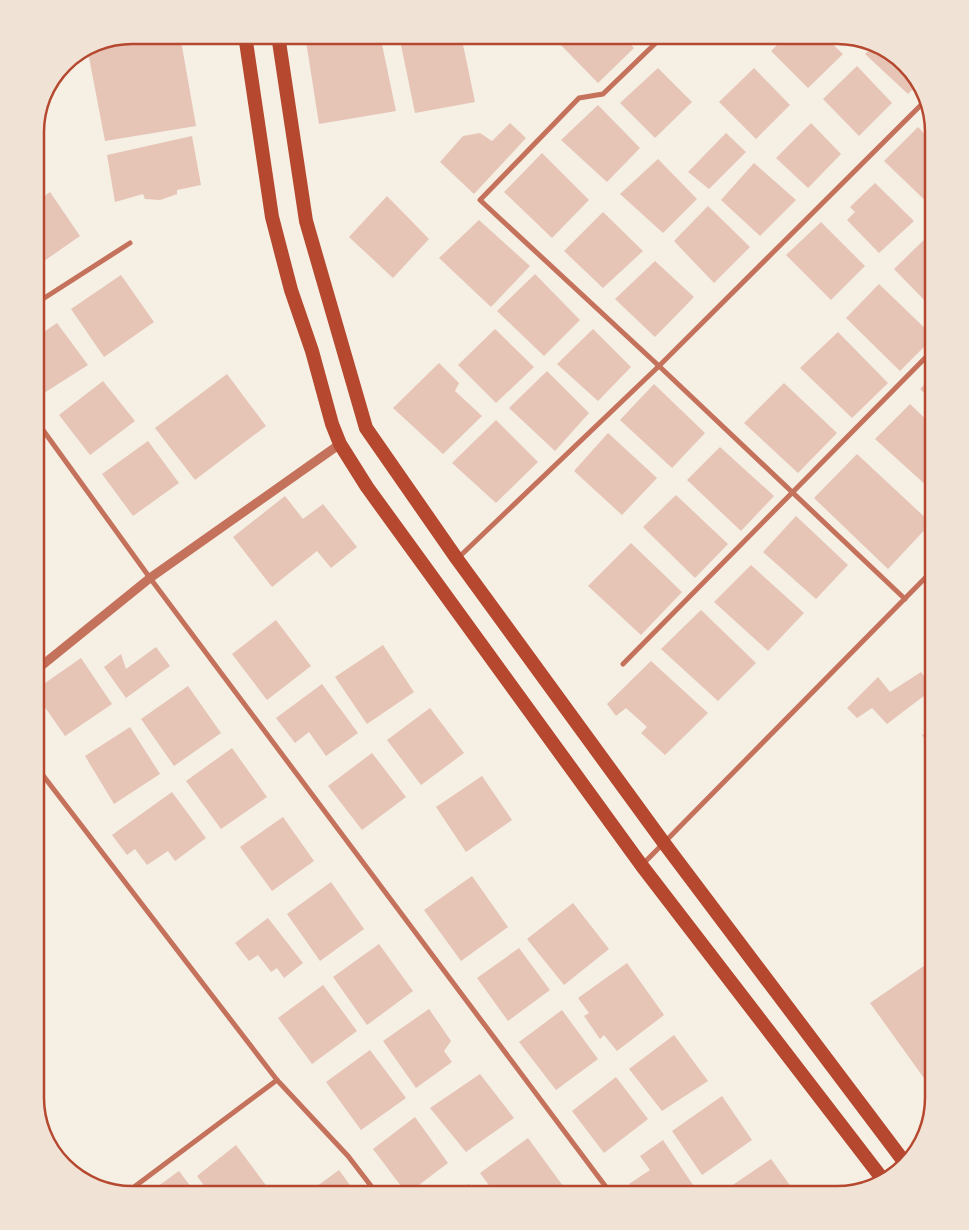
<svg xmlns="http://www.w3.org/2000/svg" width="969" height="1230" font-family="'Titillium Web',sans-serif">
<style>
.building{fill:#e6c5b7}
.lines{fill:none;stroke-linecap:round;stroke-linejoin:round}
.minor{stroke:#c5725c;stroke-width:5}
.tertiary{stroke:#c5725c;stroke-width:9}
.trunk{stroke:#b5482f;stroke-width:14}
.rim{fill:none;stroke:#b5482f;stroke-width:2.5}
</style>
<rect width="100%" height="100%" fill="#f6efe4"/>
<g class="building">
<path d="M132 35H180L196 126 105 141 88 52Z"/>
<path d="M305 35H380L396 111 319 124Z"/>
<path d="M399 35H461L475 102 415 113Z"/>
<path d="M559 35H622L634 48 598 83 555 39Z"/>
<path d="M787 35H823L843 54 808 88 771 51Z"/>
<path d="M847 36 857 39 863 41 857 47Z"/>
<path d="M875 45 886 48 918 78 919 83 908 94 865 54Z"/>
<path d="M857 66 892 103 859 136 823 99Z"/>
<path d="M658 68 692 102 655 138 620 103Z"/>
<path d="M754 68 790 105 756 139 719 102Z"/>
<path d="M598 105 640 148 607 182 561 140Z"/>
<path d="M510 123 526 138 474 194 440 162 463 136 480 133 492 141Z"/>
<path d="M811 123 841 154 808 188 776 158Z"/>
<path d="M918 127 934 143V203L931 206 884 161Z"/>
<path d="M726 133 746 152 709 189 688 172Z"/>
<path d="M192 136 201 185 177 190V194L160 200 145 199 143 194 115 202 107 155Z"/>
<path d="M542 153 589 200 552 238 504 192Z"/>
<path d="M658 159 697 199 663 233 620 194Z"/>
<path d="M754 163 796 200 760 236 721 200Z"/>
<path d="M875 183 914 221 879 253 847 220 855 212 850 207Z"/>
<path d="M50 192 80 236 37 266 35 263V203Z"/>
<path d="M387 196 429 239 393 278 349 237Z"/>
<path d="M708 206 750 247 714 283 674 241Z"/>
<path d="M603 212 643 251 603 288 564 251Z"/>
<path d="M479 220 530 266 491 307 439 258Z"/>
<path d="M821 222 865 266 831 300 786 255Z"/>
<path d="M931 233 934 236V310L894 269Z"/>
<path d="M655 261 694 297 655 337 615 299Z"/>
<path d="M535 274 580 320 544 356 497 311Z"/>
<path d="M121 275 154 322 104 357 71 309Z"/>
<path d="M879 284 934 337 900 371 846 318Z"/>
<path d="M57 323 88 365 44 393 35 380V338Z"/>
<path d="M495 329 534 367 496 403 458 365Z"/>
<path d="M593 329 631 367 598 401 557 364Z"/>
<path d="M838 332 888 383 852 418 800 368Z"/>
<path d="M439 363 459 383 455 391 482 416 443 454 393 408Z"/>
<path d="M547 371 589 413 555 451 509 408Z"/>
<path d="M227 374 266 426 195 480 155 428Z"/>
<path d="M934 375V402L920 389Z"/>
<path d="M103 381 135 421 90 455 59 415Z"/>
<path d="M784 383 837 433 798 473 744 423Z"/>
<path d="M654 384 705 433 672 468 620 420Z"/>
<path d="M910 404 934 427V482L928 487 875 439Z"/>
<path d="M496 420 538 462 496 503 452 463Z"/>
<path d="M608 433 657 478 622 515 574 471Z"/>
<path d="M148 441 179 483 133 516 102 474Z"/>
<path d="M720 447 774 496 741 531 687 480Z"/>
<path d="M857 454 931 523 888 569 814 498Z"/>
<path d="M676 495 728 544 695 578 643 527Z"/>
<path d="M285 496 303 519 323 504 357 547 331 568 317 551 272 587 233 537Z"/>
<path d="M796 516 848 565 816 599 763 552Z"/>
<path d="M631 543 682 592 641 635 588 586Z"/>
<path d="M751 565 804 613 768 651 714 602Z"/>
<path d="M701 610 756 663 718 701 661 649Z"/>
<path d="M276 620 311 666 267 700 232 654Z"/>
<path d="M383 645 414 692 367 724 335 677Z"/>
<path d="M156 647 170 666 126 698 104 667 121 654 126 669Z"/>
<path d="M81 658 112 704 65 736 35 693V690Z"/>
<path d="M651 661 708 713 665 755 641 733 647 727 626 708 616 716 607 704Z"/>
<path d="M921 672 933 689 887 724 872 708 857 718 847 708 878 677 890 692Z"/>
<path d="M322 684 358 733 326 756 309 732 295 743 276 718Z"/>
<path d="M188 686 221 733 174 766 141 719Z"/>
<path d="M430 708 464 753 421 785 387 740Z"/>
<path d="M130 727 160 774 114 804 85 756Z"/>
<path d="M934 729V752L922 735Z"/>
<path d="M232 748 267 797 221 829 186 781Z"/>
<path d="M372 753 406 797 362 830 328 786Z"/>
<path d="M482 776 512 820 466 852 436 807Z"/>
<path d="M172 792 206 838 175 861 168 851 147 865 135 849 127 855 112 835Z"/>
<path d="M283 817 314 861 272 891 240 847Z"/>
<path d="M472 876 508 927 461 961 424 910Z"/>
<path d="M331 882 364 929 320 961 287 914Z"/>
<path d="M573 903 609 949 564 985 527 939Z"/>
<path d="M268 918 303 963 284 978 277 968 271 972 258 955 249 961 235 943Z"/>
<path d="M379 944 413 991 367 1025 333 977Z"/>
<path d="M519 948 550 990 508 1021 477 978Z"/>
<path d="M934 959V1092L870 1003Z"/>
<path d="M627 963 664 1015 617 1051 604 1035 600 1039 584 1016 589 1013 578 998Z"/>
<path d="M323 985 357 1031 312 1064 278 1018Z"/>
<path d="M429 1009 451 1041 444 1051 452 1062 416 1088 383 1041Z"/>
<path d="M562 1010 598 1059 556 1090 519 1042Z"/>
<path d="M674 1035 708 1081 662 1111 629 1069Z"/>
<path d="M370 1050 406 1098 361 1130 326 1082Z"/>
<path d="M480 1074 514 1118 466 1152 430 1108Z"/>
<path d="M616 1077 648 1119 604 1153 572 1111Z"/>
<path d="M722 1096 752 1140 702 1175 672 1131Z"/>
<path d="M415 1117 448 1163 407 1194 373 1149Z"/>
<path d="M528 1138 563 1186 551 1195H496L480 1173Z"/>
<path d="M663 1140 693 1185 677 1195H636L629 1184 650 1170 640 1156Z"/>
<path d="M236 1145 271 1192 267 1195H211L197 1176Z"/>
<path d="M771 1159 797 1195H723L721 1193Z"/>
<path d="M339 1170 357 1195H305Z"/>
<path d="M179 1171 197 1195H146Z"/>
<path d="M469 1184 478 1195H455Z"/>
</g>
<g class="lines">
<g class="minor">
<path d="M664 35 603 94 579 98 480 200 659 366 905 599"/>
<path d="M35 304 130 243"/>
<path d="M35 419 150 578 612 1195"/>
<path d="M457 559 659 366 925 101"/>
<path d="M623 664 934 349"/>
<path d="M35 765 277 1080 348 1156 378 1195"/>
<path d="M643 864 934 569"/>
<path d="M126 1193 277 1080"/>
</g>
<path class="tertiary" d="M35 671 150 578 340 444"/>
<g class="trunk">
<path d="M245 35 272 217 291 290 312 351 332 424 340 444 367 487 642 866 884 1181"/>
<path d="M278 35 306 221 366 428 457 559 664 843 905 1163"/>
</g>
</g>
<path d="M0 0H969V1230H0ZM132 44H837A88 88 0 0 1 925 132V1098A88 88 0 0 1 837 1186H132A88 88 0 0 1 44 1098V132A88 88 0 0 1 132 44Z" fill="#f1e2d6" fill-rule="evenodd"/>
<path class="rim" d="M132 44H837A88 88 0 0 1 925 132V1098A88 88 0 0 1 837 1186H132A88 88 0 0 1 44 1098V132A88 88 0 0 1 132 44Z"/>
</svg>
